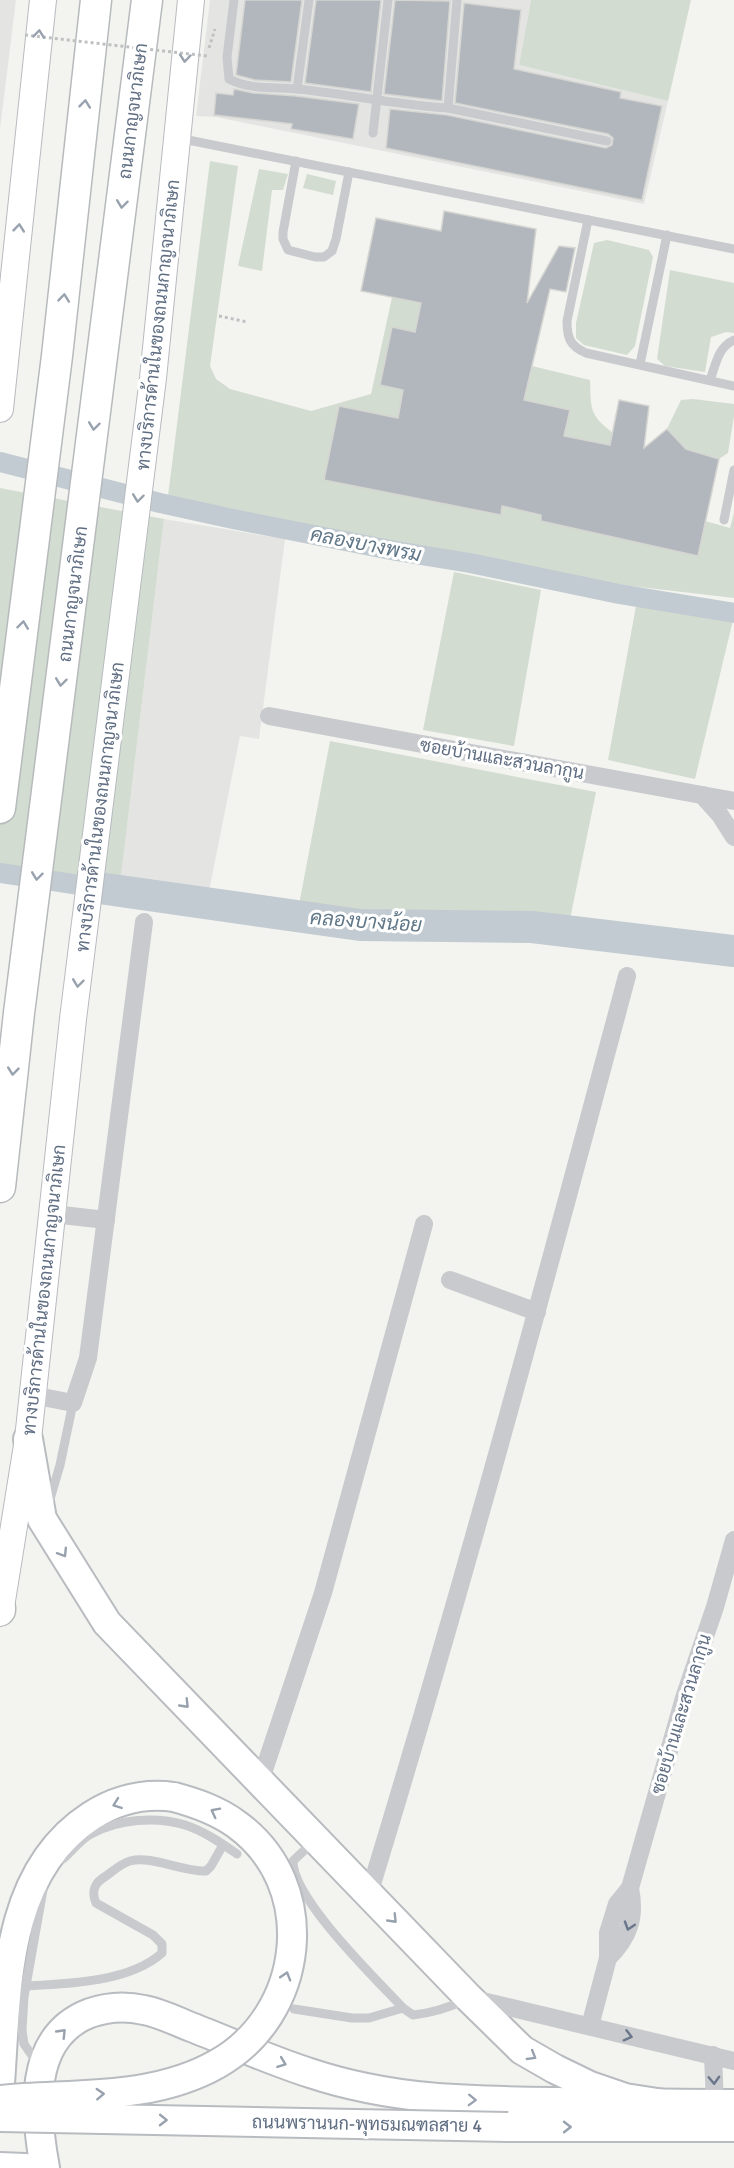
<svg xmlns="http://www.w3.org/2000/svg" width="734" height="2168" font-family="Signika,Sarabun,sans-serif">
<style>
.built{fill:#e4e5e3}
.green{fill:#d3dcd0}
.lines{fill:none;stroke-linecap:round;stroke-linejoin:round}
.canal{stroke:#c2cbd1;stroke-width:20}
.river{stroke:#c2cbd1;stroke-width:32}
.building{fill:#b2b7bd;stroke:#d5d5d2;stroke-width:1.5}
.secondary-casing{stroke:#b7bbc0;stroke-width:28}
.primary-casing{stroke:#b8bbbf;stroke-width:32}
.trunk-casing{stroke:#b7babd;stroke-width:33}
.path{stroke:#bec0c2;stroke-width:3;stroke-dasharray:3 3;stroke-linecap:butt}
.service{stroke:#c8cace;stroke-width:9}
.minor{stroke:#c8cace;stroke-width:18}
.secondary{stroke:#fff;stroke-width:26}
.primary{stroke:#fff;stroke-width:28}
.trunk{stroke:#fff;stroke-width:30}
.primary-bridge-casing{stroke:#b8bbbf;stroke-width:32;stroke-linecap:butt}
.path-bridge{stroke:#bec0c2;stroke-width:3;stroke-dasharray:3 3;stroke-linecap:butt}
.primary-bridge{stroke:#fff;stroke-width:28}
.oneway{stroke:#98a1ae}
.oneway2{stroke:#6a778a}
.labels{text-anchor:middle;stroke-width:6;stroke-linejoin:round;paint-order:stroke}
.street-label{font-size:18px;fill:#606e83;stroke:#fff}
.water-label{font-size:20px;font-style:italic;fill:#607788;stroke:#fff}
</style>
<rect width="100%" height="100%" fill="#f3f4ef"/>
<g class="built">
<path d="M0 0H16L0 129Z"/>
<path d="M210 0H531L519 65 668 101 644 204 216 117 196 116Z"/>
<path d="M164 519 285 539 259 739 240 736 208 896 120 885Z"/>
</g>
<g class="green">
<path d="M531 0H691L668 101 519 65Z"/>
<path d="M210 161 238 166 210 366 216 379 230 389 311 411 371 394 396 279 440 286 410 438 730 528 734 512V598L596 582 168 496Z"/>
<path d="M259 169 288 174 283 190H272L262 271 238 266Z"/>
<path d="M307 174 336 181 333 195 303 188Z"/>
<path d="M607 240 649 250 653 257 635 346 627 355 584 345 576 338V323L594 243Z"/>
<path d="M670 270 734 283V333L726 332 711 337 705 372 665 366 657 359Z"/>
<path d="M532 366 590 380C591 408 589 415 612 432L610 445 564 436 570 410 524 400Z"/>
<path d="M693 399 734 404V416L728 453 719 459 686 449 667 429 681 400Z"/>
<path d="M0 488 164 519 120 885 0 866Z"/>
<path d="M454 572 541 590 514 746 423 730Z"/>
<path d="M636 606 733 620 695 779 608 760Z"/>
<path d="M330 741 596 792 569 924 357 919 298 910Z"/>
</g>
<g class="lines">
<g class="canal">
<path d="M0 462 160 503 233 519 396 551 470 563 619 594 734 613"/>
<path d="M0 873 99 888"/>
</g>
<path class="river" d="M99 888 360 925 532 927 734 951"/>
</g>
<g class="building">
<path d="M245 0H302L291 82 255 80 236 75Z"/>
<path d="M316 0H381L371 92 305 83Z"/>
<path d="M395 0 450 1 442 101 384 94Z"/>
<path d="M464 3 521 10 514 69 621 92 620 98 662 106 642 200 386 148 390 109 447 115 606 148 612 145 613 138 608 134 455 103Z"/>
<path d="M234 89 253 93 296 96 359 104 353 139 291 129 292 124 214 115 216 93 233 95Z"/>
<path d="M444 211 536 229 527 303 559 246 575 248 566 292 550 289 524 400 570 410 564 436 610 445 619 400 649 406 644 448 667 429 686 449 719 459 698 556 541 521V515L502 506 501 515 324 480 339 406 398 418 403 390 380 385 392 327 415 332 421 303 361 291 376 218 441 231Z"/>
</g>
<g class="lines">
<defs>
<g id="secondary">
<path d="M0 409 43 0"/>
<path d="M0 1613 28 1439 73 1019 153 378 191 0"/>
</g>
<g id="primary">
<path d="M28 1439 42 1519 107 1623 469 1998 522 2050 555 2069 590 2086 625 2098 664 2104"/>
<path d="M0 2083C7 1990 3 1873 91 1816 116 1800 145 1793 174 1797"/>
<path d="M508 2127H734"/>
<path d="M0 2167 25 2168"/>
<path d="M45 2168C35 2114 27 2037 90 2013 107 2007 127 2006 144 2010 160 2013 176 2021 191 2027 230 2042 269 2060 310 2073 391 2100 468 2101 552 2102 613 2103 673 2104 734 2104"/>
</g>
<g id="trunk">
<path d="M0 808 57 356 96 0"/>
<path d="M0 1187 19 1013 147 0"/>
<path d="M0 1610V1608"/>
</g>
</defs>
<use href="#secondary" class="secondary-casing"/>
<use href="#primary" class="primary-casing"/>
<use href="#trunk" class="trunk-casing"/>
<g class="path">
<path d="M209 48 215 29"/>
<path d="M219 316 247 322"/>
</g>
<g class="service">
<path d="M234 0 227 57 229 79C250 90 274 87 297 89 347 94 397 105 448 108L457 0"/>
<path d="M297 89 309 0"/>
<path d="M448 108 607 141"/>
<path d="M373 133 388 0"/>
<path d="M178 138 734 249"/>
<path d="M296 161 283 232V239L288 250 315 257H324L332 251 336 239 349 172"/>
<path d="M588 220 567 321C567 338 570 346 586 353L734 386"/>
<path d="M640 364 667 235"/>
<path d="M710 380C716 364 718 347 734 340"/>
<path d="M724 520 734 470"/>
<path d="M48 1506 60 1465 73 1403"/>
<path d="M314 1841 293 1861C292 1898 376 1979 403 2008L413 2015C432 2013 448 2008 465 2000"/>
<path d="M63 1859C72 1851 81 1839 91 1834 118 1819 156 1816 185 1825 204 1831 221 1843 237 1854"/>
<path d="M26 1986C68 1984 130 1982 162 1953V1944L153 1935 96 1903C91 1891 94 1883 106 1876 113 1871 122 1863 130 1861 152 1855 182 1872 206 1871L211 1866 223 1845"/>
<path d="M294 2009 352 2018H369L403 2008"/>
<path d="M38 2064 24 2044 22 2030 24 1997 43 1890"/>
</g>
<g class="minor">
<path d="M269 716 734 801"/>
<path d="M702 795 720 815 734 837"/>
<path d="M53 1214 106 1220"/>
<path d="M450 1280 537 1312"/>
<path d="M32 1395 73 1403 88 1358 144 922"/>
<path d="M260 1782 323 1593 424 1224"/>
<path d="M369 1894C462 1590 545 1283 627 976"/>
<path d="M608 1958C629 1938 636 1917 630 1888L684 1698 715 1607 734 1540"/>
<path d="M474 1999 734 2061"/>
<path d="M590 2026 608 1958V1933L617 1904 630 1888"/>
<path d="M713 2055 715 2104"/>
</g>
<use href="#secondary" class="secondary"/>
<use href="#primary" class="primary"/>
<use href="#trunk" class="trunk"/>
<defs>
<g id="primary-bridge">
<path d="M0 2100C72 2093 152 2101 217 2064 305 2015 321 1885 236 1824 217 1810 196 1803 174 1797"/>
<path d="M0 2117 508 2127"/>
</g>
</defs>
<use href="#primary-bridge" class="primary-bridge-casing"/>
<path class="path-bridge" d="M25 35 207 56"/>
<use href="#primary-bridge" class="primary-bridge"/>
</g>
<defs><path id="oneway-chevron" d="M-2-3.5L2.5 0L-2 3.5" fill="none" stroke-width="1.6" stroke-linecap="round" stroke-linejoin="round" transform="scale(1.5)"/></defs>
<g class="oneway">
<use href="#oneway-chevron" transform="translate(39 34) rotate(-84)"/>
<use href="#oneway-chevron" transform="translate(185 58) rotate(95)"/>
<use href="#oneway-chevron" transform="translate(85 104) rotate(-84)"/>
<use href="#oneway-chevron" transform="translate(122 204) rotate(97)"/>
<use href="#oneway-chevron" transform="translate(19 228) rotate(-84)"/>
<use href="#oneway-chevron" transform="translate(64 298) rotate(-84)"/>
<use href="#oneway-chevron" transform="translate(94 426) rotate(97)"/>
<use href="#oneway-chevron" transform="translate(138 498) rotate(97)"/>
<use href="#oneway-chevron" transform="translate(23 625) rotate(-83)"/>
<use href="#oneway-chevron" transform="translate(61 682) rotate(97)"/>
<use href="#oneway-chevron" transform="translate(37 876) rotate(97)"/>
<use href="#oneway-chevron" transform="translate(78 983) rotate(97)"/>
<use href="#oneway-chevron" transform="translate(13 1071) rotate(96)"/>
<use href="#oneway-chevron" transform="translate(63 1553) rotate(58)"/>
<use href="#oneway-chevron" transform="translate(185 1704) rotate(46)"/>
<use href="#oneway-chevron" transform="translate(117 1804) rotate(160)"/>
<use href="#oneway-chevron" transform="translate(215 1812) rotate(-153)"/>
<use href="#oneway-chevron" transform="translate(393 1919) rotate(46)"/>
<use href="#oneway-chevron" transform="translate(286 1976) rotate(-73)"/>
<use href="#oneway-chevron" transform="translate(62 2033) rotate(-46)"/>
<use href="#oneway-chevron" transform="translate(532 2056) rotate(31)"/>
<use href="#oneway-chevron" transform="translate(282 2063) rotate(21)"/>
<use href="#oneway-chevron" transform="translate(100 2094) rotate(-3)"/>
<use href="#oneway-chevron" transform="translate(472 2100) rotate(2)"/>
<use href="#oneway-chevron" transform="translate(163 2120) rotate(1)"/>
<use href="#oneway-chevron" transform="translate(567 2127)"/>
</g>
<g class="oneway2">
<use href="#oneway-chevron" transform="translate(629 1926) rotate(108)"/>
<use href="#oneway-chevron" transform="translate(628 2036) rotate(15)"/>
<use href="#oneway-chevron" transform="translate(714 2080) rotate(88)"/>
</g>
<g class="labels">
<g class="street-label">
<text transform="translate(133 111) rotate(-83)" y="6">ถนนกาญจนาภิเษก</text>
<text transform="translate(158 325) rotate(-84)" y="6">ทางบริการด้านในของถนนกาญจนาภิเษก</text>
<text transform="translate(73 594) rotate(-83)" y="6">ถนนกาญจนาภิเษก</text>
<text transform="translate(502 759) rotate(10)" y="6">ซอยบ้านและสวนลากูน</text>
<text transform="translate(100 807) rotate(-83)" y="6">ทางบริการด้านในของถนนกาญจนาภิเษก</text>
<text transform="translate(44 1290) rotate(-84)" y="6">ทางบริการด้านในของถนนกาญจนาภิเษก</text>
<text transform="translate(681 1714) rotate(-73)" y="6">ซอยบ้านและสวนลากูน</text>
<text transform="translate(367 2124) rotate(1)" y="6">ถนนพรานนก-พุทธมณฑลสาย 4</text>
</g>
<g class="water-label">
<text transform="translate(366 544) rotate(11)" y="7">คลองบางพรม</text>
<text transform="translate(366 921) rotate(4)" y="7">คลองบางน้อย</text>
</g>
</g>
</svg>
